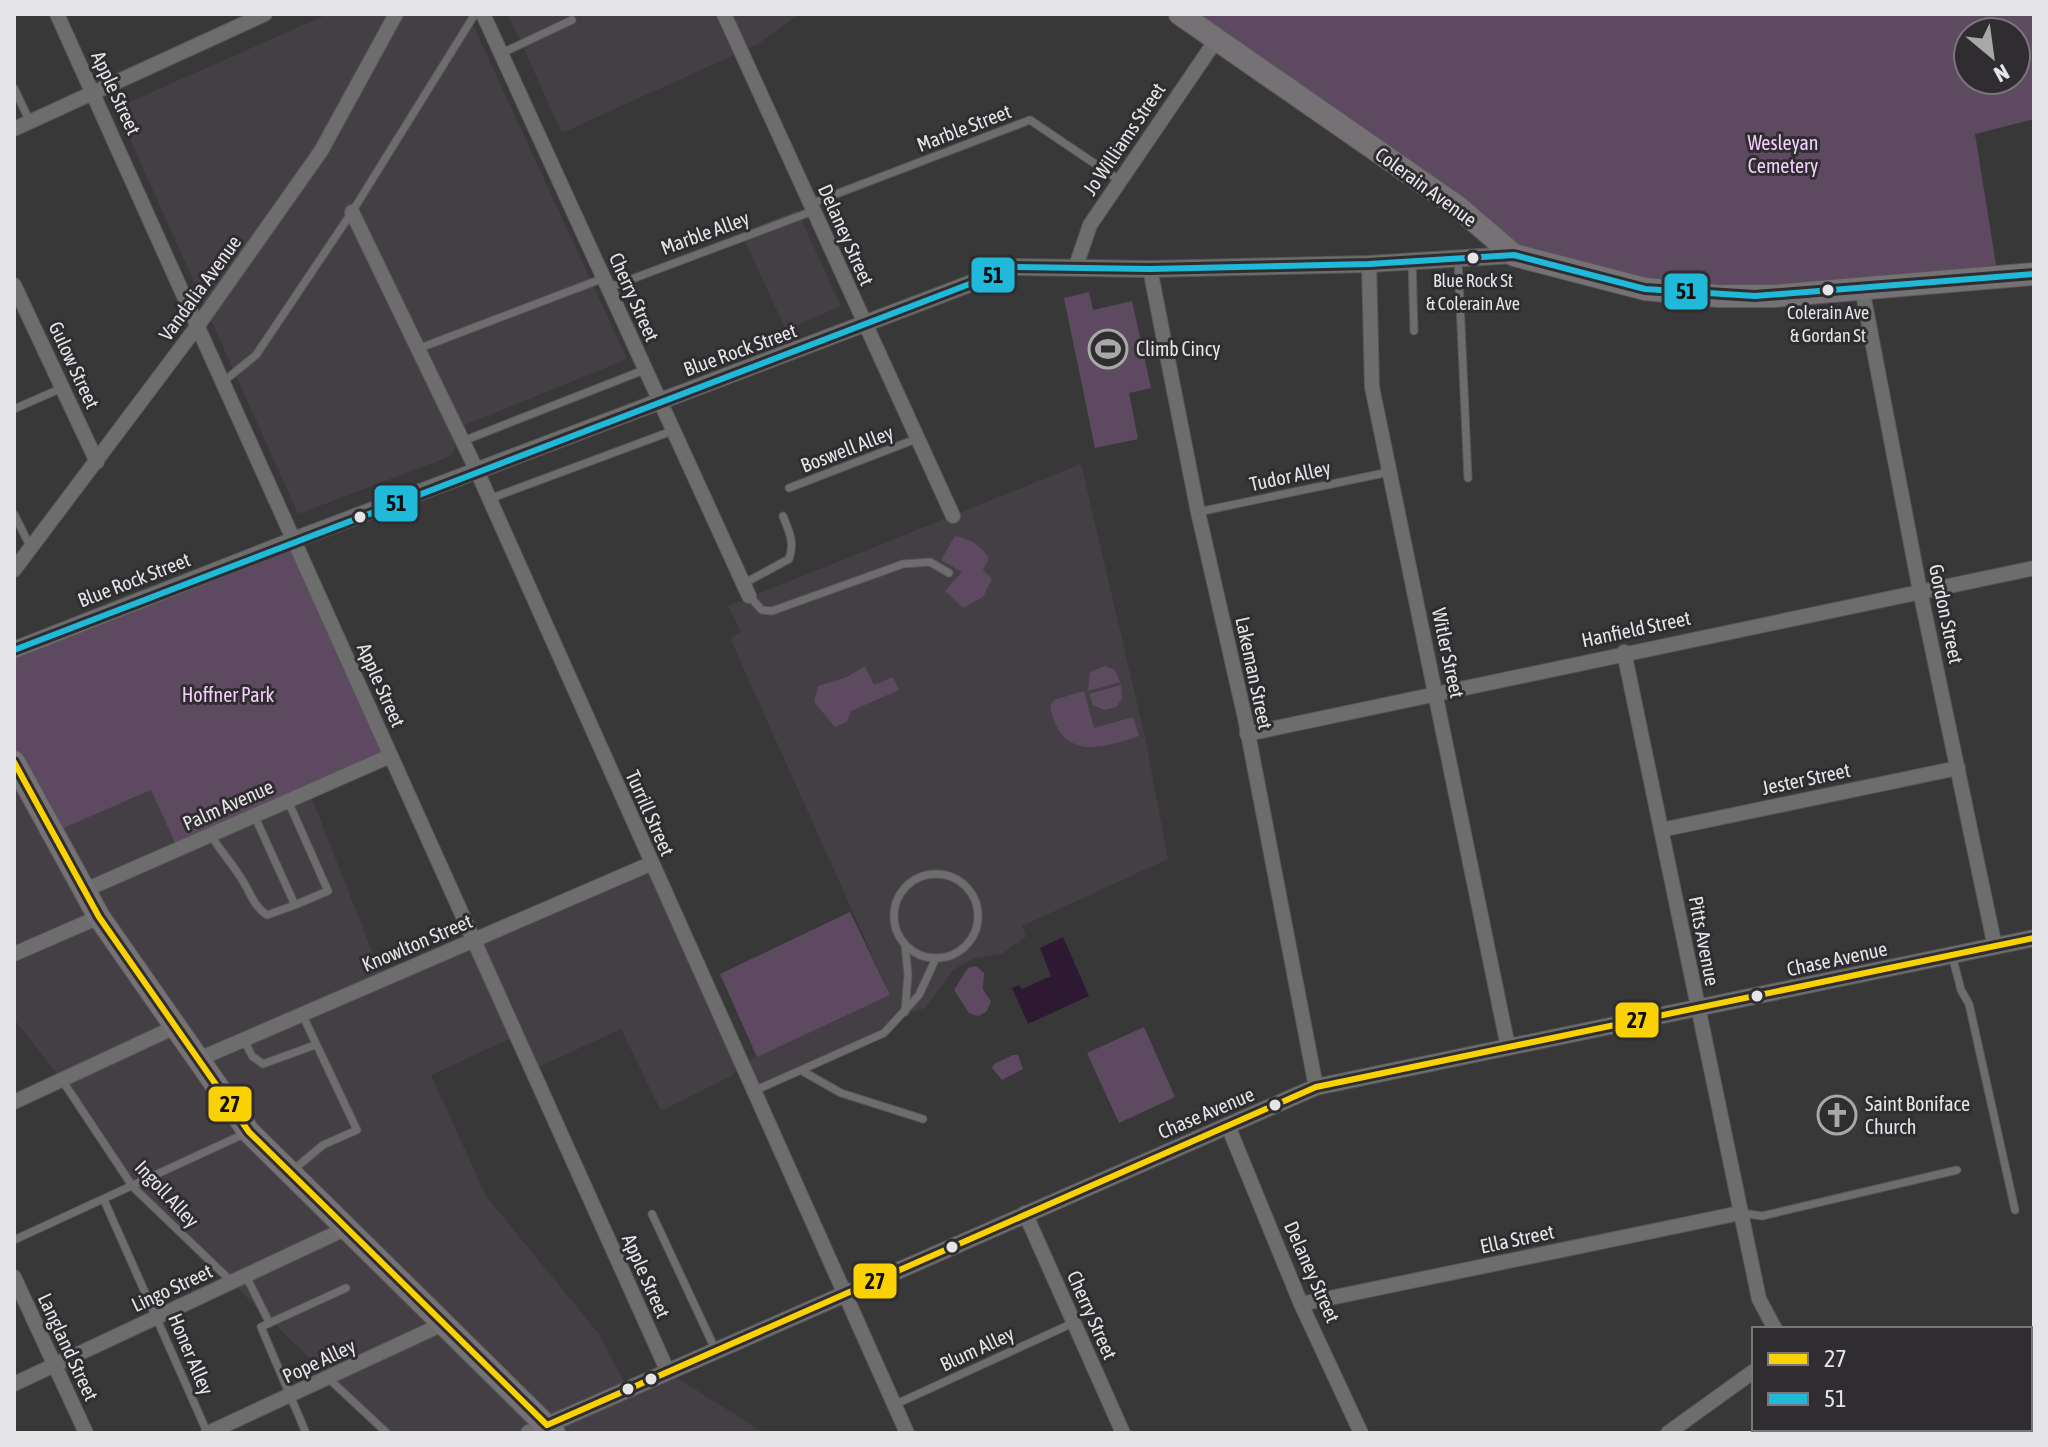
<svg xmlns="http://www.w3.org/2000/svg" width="2048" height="1447" font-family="'Asap Condensed',sans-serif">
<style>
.built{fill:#443e45}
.green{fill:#5d4a61;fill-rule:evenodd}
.water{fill:#2e1933}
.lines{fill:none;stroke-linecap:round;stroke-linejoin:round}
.service-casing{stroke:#585758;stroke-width:9}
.minor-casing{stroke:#585758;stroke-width:16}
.tertiary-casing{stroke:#585758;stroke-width:18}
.primary-casing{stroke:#585758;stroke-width:24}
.service{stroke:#6e6d6e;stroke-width:7}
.minor{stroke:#6e6d6e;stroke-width:14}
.tertiary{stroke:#6e6d6e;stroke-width:16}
.primary{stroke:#757175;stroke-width:22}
.bus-1-casing{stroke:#2f2d30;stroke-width:12}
.bus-2-casing{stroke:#2f2d30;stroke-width:12}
.bus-1{stroke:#fad204;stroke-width:6}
.bus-2{stroke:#20b9da;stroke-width:6}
.bus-dot{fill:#e5e4e6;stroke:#2f2d30;stroke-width:3}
.labels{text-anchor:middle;stroke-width:6;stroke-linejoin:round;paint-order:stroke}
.bus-label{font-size:18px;fill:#e5e4e6;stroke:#2f2d30}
.street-label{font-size:20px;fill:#e5e4e6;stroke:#2f2d30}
.park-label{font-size:20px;fill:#f3cffb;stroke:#2f2d30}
.poi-label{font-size:20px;fill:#e5e4e6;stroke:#2f2d30;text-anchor:start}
.line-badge{stroke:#2f2d30;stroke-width:3}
.pale-badge-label{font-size:22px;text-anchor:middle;font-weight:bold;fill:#111}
</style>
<rect width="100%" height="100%" fill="#393839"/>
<g class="built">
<path d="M328 14H468L627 359 465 425 451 456 298 514 116 108Z"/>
<path d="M508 14H799L758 44 562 133Z"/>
<path d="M797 210 841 306 786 330 741 233Z"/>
<path d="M1081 464 1145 737 1168 859 1022 926 1026 937 1003 953 973 959 953 970 925 1008 904 1015 884 1033 756 1090 740 1065 733 1075 661 1111 621 1029 532 1070 516 1036 431 1075 486 1196 599 1334 628 1389 668 1372 764 1433H387L133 1187 62 1080 14 1019V762L152 790 309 791 383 979 650 864 741 1064 890 995 730 638 741 632 728 606Z"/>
</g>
<g class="green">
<path d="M1180 14H2034V119L1975 134 1998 277 1718 296 1514 255ZM1968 32H2016V80H1968Z"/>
<path d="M1089 292 1093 310 1132 301 1151 388 1129 393 1138 439 1095 448 1064 298Z"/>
<path d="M955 536C971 539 980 545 989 558L983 570 992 579 983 597 963 608 945 591 962 572 941 560Z"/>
<path d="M294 540 390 756 178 849 151 790 52 833 14 761V650Z"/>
<path d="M865 666 874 685 893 677 899 690 851 711 847 722 835 727 814 702 818 686 845 678Z"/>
<path d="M1105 666 1115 670 1120 682 1088 691 1090 672Z"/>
<path d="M1121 685 1122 699 1116 707 1104 710 1093 705 1089 694Z"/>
<path d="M1084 691 1094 728 1133 717 1139 736C1098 750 1061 760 1050 706L1054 700Z"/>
<path d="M850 912 890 995 757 1057 720 974Z"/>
<path d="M976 966 984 973 983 989 991 1002 986 1012 978 1016 969 1013 954 990 968 968Z"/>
<path d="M1144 1027 1175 1097 1119 1123 1087 1053Z"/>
<path d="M1013 1055H1018L1023 1069 1002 1080 992 1068 994 1064Z"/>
</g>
<path class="water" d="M1063 937 1089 996 1028 1024 1012 988 1019 985 1022 989 1051 976 1040 948Z"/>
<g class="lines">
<defs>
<g id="service">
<path d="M502 53 572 20"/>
<path d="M14 88 30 122"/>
<path d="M810 204 1030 120 1119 180"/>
<path d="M1458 260 1468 478"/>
<path d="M1412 262 1414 331"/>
<path d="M608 288 813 211"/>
<path d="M420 348 604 278"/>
<path d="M224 381 256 355 352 212 475 14"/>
<path d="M14 409 62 388"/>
<path d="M463 441 644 370"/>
<path d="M789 488 916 439"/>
<path d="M489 499 672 431"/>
<path d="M1198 512 1389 472"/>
<path d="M14 514 31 548"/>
<path d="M743 584 789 559C795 543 789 531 783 516"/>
<path d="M749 596 762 610 772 611 903 564 930 562 949 573"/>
<path d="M254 815 295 905 328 891 288 801"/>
<path d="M211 835C220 851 232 863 241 878 250 891 253 906 267 915L295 905"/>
<circle cx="936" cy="916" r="42"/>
<path d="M1952 955 1961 990 1969 1004 2015 1210"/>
<path d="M905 1012 908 974 905 945"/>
<path d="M244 1040 252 1056 263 1064 315 1045"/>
<path d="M804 1072 841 1093 923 1119"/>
<path d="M62 1080 133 1187 232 1282"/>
<path d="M756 1090 884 1033 919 995 936 958"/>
<path d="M292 1171 323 1145 357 1130 302 1014"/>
<path d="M104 1200 207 1432"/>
<path d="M1742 1213 1762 1216 1957 1170"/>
<path d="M652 1214 716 1351"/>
<path d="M14 1240 244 1134"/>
<path d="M246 1276 269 1322"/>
<path d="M329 1379 387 1433"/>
<path d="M894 1405 1073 1323"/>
<path d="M306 1433 261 1327 346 1288"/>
</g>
<g id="minor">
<path d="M57 14 668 1372"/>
<path d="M483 14 749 596"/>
<path d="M724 14 953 516"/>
<path d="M14 129 265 14"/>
<path d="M352 212 477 471 907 1433"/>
<path d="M1369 264 1372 387 1508 1047"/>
<path d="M1076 266 1090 225 1216 40"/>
<path d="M1150 269 1198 512 1245 718 1316 1087"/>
<path d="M14 285 97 462"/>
<path d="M1862 288 1920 591 1995 947"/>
<path d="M14 570 199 324 321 151 396 14"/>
<path d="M1624 652 1759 1299 1775 1329"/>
<path d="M1247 734 2034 568"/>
<path d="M1661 830 1958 768"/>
<path d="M83 891 390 756"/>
<path d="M14 954 99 917"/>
<path d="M199 1059 650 864"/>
<path d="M14 1102 175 1027"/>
<path d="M1228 1126 1301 1304 1361 1433"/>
<path d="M1025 1213 1123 1433"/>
<path d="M14 1277 86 1433"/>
<path d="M1301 1304 1740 1213"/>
<path d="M14 1384 347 1228"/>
<path d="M2030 1398 2034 1397"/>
<path d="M1836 1429 1838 1433"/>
<path d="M208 1433 445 1323"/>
<path d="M1668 1433 1754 1371"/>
<path d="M1856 1433 1875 1429"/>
</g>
<g id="tertiary">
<path d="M14 650 294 540 1014 267 1150 269 1369 264 1514 255"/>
<path d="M529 1433 1316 1087 2034 938"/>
</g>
<g id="primary">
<path d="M1180 14 1458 207 1514 255 1645 289 1718 296H1774L2034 274"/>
<path d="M14 762 99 917 249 1132 554 1433"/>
</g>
</defs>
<use href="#service" class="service-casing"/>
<use href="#minor" class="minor-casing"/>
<use href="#tertiary" class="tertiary-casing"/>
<use href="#primary" class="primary-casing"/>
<use href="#service" class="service"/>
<use href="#minor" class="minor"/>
<use href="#tertiary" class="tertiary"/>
<use href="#primary" class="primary"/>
<defs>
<path id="bus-1" d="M14 762 99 917 249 1132 547 1425 1316 1087 2034 938"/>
<path id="bus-2" d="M14 650 1014 267 1150 269 1369 264 1514 255 1645 289 1755 296 2034 274"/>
</defs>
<use href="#bus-1" class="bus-1-casing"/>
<use href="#bus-2" class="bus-2-casing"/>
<use href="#bus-1" class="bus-1"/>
<use href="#bus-2" class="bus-2"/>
</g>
<defs>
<symbol id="stadium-ring" viewBox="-11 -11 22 22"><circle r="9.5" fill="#2f2d30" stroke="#a9a8a9" stroke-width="1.5"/><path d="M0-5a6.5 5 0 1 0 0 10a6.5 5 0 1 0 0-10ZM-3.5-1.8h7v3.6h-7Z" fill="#a9a8a9"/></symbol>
<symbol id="church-ring" viewBox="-11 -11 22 22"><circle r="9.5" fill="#2f2d30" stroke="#a9a8a9" stroke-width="1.5"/><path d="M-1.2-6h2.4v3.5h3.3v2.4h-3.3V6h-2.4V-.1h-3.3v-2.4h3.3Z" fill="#a9a8a9"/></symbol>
</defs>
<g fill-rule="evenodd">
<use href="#stadium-ring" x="1086" y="327" width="44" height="44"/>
<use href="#church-ring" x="1815" y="1093" width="44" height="44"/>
</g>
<g class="bus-dot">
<circle cx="1473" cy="258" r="7"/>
<circle cx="1828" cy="290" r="7"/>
<circle cx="360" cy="517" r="7"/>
<circle cx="1757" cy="996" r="7"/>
<circle cx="1275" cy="1105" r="7"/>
<circle cx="952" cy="1247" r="7"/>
<circle cx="651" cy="1379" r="7"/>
<circle cx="628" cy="1389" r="7"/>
</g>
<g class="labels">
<g class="bus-label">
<text x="1473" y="287">Blue Rock St<tspan x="1473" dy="23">&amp; Colerain Ave</tspan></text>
<text x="1828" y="319">Colerain Ave<tspan x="1828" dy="23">&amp; Gordan St</tspan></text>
</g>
<g class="street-label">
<text transform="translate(116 93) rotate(65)" y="7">Apple Street</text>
<text transform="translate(964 128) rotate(-21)" y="7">Marble Street</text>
<text transform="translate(1124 139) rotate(-56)" y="7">Jo Williams Street</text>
<text transform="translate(1426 187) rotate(36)" y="7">Colerain Avenue</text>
<text transform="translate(705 233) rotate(-20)" y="7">Marble Alley</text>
<text transform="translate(846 235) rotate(66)" y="7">Delaney Street</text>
<text transform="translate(200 288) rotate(-54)" y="7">Vandalia Avenue</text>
<text transform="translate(634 297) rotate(66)" y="7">Cherry Street</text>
<text transform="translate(740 350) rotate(-20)" y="7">Blue Rock Street</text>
<text transform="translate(74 365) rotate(65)" y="7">Gulow Street</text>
<text transform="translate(847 449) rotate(-21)" y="7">Boswell Alley</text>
<text transform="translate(1290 476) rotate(-12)" y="7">Tudor Alley</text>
<text transform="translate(134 580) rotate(-21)" y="7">Blue Rock Street</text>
<text transform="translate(1946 614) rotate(78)" y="7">Gordon Street</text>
<text transform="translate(1636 629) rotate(-12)" y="7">Hanfield Street</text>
<text transform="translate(1448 653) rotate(78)" y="7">Witler Street</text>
<text transform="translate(1254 673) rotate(78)" y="7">Lakeman Street</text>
<text transform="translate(381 685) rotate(66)" y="7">Apple Street</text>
<text transform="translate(1806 779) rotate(-12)" y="7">Jester Street</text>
<text transform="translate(228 805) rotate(-24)" y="7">Palm Avenue</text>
<text transform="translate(650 813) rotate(66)" y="7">Turrill Street</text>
<text transform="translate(1704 941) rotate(79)" y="7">Pitts Avenue</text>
<text transform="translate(417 943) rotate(-23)" y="7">Knowlton Street</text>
<text transform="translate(1837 959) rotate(-12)" y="7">Chase Avenue</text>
<text transform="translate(1206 1113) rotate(-23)" y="7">Chase Avenue</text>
<text transform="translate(167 1194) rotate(47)" y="7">Ingoll Alley</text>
<text transform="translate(1517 1239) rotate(-12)" y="7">Ella Street</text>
<text transform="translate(1312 1272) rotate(66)" y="7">Delaney Street</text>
<text transform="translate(646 1276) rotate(66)" y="7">Apple Street</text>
<text transform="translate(172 1288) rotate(-25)" y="7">Lingo Street</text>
<text transform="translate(1092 1315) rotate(66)" y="7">Cherry Street</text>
<text transform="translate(68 1347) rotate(65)" y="7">Langland Street</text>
<text transform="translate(977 1349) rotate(-25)" y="7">Blum Alley</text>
<text transform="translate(191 1354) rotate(67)" y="7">Honer Alley</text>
<text transform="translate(319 1361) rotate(-25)" y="7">Pope Alley</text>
</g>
<g class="park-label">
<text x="1783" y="150">Wesleyan<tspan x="1783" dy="23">Cemetery</tspan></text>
<text x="228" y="702">Hoffner Park</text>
</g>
<g class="poi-label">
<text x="1136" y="356">Climb Cincy</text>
<text x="1865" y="1111">Saint Boniface<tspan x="1865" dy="23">Church</tspan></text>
</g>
</g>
<g class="line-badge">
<rect x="970" y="256" width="46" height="38" rx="8" fill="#20b9da"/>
<rect x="1663" y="272" width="46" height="39" rx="8" fill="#20b9da"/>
<rect x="373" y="484" width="46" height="39" rx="8" fill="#20b9da"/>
<rect x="1614" y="1001" width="46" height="38" rx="8" fill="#fad204"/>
<rect x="207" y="1085" width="46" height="38" rx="8" fill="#fad204"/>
<rect x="852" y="1262" width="46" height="38" rx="8" fill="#fad204"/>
</g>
<g class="pale-badge-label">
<text x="993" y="283">51</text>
<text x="1686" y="299">51</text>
<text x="396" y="511">51</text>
<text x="1637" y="1028">27</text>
<text x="230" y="1112">27</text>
<text x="875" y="1289">27</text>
</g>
<rect width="2048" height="1447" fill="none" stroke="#e5e4e6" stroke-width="32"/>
<rect x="1752" y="1327" width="280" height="104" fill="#2f2d30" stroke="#787679" stroke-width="2"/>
<rect x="1768" y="1353" width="40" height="12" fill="#fad204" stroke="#787679" stroke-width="2"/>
<text x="1824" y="1367" font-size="24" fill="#e5e4e6">27</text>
<rect x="1768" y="1393" width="40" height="12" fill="#20b9da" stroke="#787679" stroke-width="2"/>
<text x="1824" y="1407" font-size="24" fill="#e5e4e6">51</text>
<g transform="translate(1992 56) rotate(151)"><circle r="38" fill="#2f2d30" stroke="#787679" stroke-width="2"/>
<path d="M0-6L14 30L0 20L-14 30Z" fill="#a9a8a9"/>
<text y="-12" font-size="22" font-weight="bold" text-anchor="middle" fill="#e5e4e6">N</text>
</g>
</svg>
